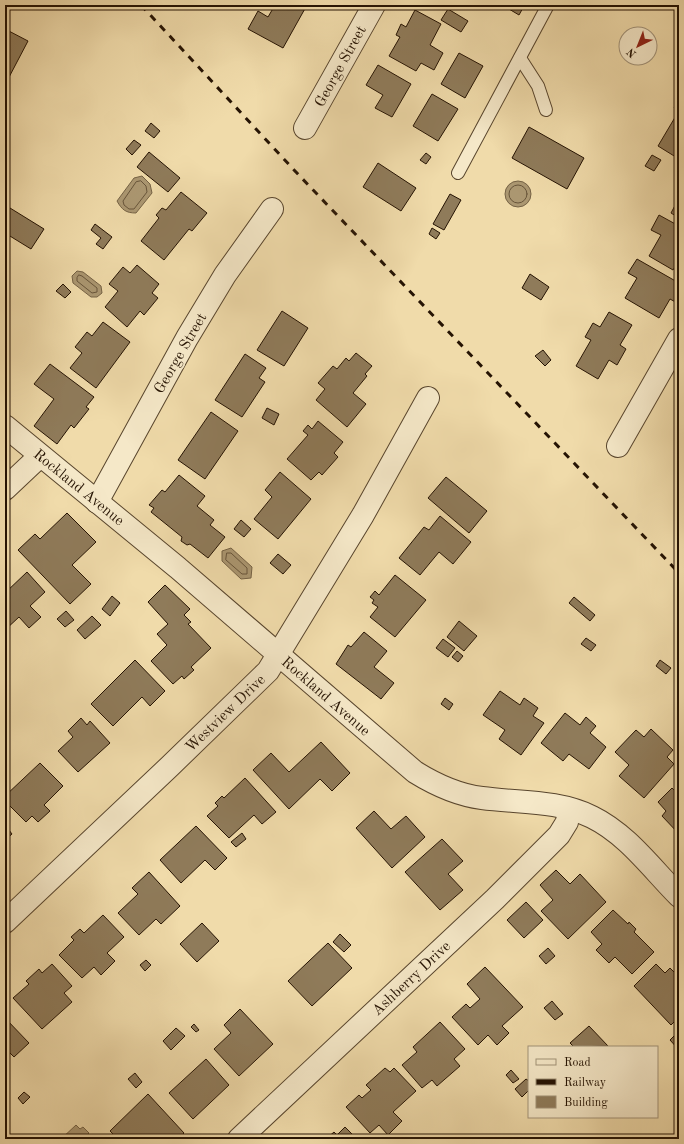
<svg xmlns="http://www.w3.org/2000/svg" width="684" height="1144" font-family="'Old Standard TT',serif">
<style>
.water{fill:#ab9771;stroke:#756245}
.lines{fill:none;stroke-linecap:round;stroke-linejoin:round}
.shore{stroke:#68553a;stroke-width:1}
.building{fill:#8f7b5a;stroke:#251303}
.lane-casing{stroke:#58452d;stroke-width:14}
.street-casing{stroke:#58452d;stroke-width:24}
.lane{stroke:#f5e8c8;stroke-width:12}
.street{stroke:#f5e8c8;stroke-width:22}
.rail{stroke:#251303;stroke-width:3;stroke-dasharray:7 7;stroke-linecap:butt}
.labels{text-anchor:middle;stroke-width:3.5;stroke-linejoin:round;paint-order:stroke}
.street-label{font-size:15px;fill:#251303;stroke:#f5e8c8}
</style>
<rect width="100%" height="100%" fill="#f0dbaa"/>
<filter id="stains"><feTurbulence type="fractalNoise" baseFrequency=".005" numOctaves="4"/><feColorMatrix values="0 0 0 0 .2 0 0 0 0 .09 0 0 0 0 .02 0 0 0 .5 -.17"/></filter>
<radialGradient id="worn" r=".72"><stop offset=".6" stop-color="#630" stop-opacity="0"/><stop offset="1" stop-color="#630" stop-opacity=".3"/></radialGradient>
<g class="water">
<path d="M142 176 150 184 152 193 136 213C126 213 122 210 117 201L134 178Z"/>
<circle cx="518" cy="194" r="13"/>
<path d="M77 271 83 272 101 286 102 293 97 297H91L73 283 72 276Z"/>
<path d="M231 548 252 567 251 578 241 579 222 561V551Z"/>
<path d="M76 1125 80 1129 83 1127 89 1133 86 1136 88 1139H61Z"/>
</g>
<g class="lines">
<g class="shore">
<path d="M141 181 146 186 147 192 134 209H129L124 205 123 201 136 182Z"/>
<circle cx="518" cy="194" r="9"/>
<path d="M79 275 82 276 97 288V292L92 293 77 281V278Z"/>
<path d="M227 553H231L247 568V574H242L226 560Z"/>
</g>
</g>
<g class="building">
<path d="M199 5H208L205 9Z"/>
<path d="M275 5H307L283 48 248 29 258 11 268 17Z"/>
<path d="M512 5 524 6 519 15 509 9Z"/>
<path d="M448 9 468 21 461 32 441 20Z"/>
<path d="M415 10 441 24 430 45 443 53 434 70 421 63 416 71 389 56 400 37 396 35 401 24 406 27Z"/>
<path d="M5 29 28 41 7 81 5 79Z"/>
<path d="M459 53 483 66 465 98 441 84Z"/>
<path d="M378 65 411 84 392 117 375 108 383 95 366 85Z"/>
<path d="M432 94 458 109 438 141 413 126Z"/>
<path d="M679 101V112L674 108Z"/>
<path d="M677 114 679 115V159L658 146Z"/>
<path d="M151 123 160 131 154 138 145 131Z"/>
<path d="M529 127 584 158 567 189 512 158Z"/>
<path d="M134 140 141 145 132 155 126 149Z"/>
<path d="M149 152 180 178 168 192 137 167Z"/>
<path d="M426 153 431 157 426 164 420 160Z"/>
<path d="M652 155 661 160 654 171 645 166Z"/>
<path d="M378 163 416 188 401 211 363 187Z"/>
<path d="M181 192 207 213 192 231 189 229 164 260 141 241 159 218 156 215 162 208 166 210Z"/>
<path d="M450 194 461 200 444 230 433 224Z"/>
<path d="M679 198V218L671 213Z"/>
<path d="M10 208 44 229 31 249 5 233V216Z"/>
<path d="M659 215 679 226V260L673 270 649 256 661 235 651 230Z"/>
<path d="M95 224 112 237 103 249 96 244 101 238 91 230Z"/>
<path d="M432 228 440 233 436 239 429 234Z"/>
<path d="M637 259 679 283V304L670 299 659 318 625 298 637 278 628 273Z"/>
<path d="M137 265 159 284 152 293 158 298 144 315 140 311 127 327 105 307 118 291 109 284 123 267 130 273Z"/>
<path d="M530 274 549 287 541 300 522 288Z"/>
<path d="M63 284 71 292 65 298 56 291Z"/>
<path d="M282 311 308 328 284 366 257 350Z"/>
<path d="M609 312 632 325 620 345 626 349 617 365 609 360 598 379 576 366 591 340 585 337 593 323 600 327Z"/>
<path d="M103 322 130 342 96 388 70 368 82 353 75 347 87 332 92 336Z"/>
<path d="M5 332 9 335 5 343Z"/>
<path d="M543 350 551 360 545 366 535 356Z"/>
<path d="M356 353 372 366 365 374 367 376 353 393 366 404 347 427 316 400 325 389 318 383 333 366 337 369 346 358 349 361Z"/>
<path d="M245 354 266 368 259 378 265 382 242 417 215 400Z"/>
<path d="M50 364 94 397 86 407 89 409 74 428 71 425 57 444 34 426 54 399 34 384Z"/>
<path d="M267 408 279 414 274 425 262 418Z"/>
<path d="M211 412 238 431 205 479 178 460Z"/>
<path d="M318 421 343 442 334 453 338 457 322 475 319 472 311 480 287 459 308 435 303 431 308 425 312 429Z"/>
<path d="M280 472 311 499 278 539 254 519 272 497 265 490Z"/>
<path d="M179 475 205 496 197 506 214 520 210 525 225 537 208 558 190 544 187 545 181 541 182 537 151 512 154 508 149 505 162 490 165 492Z"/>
<path d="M446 477 487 511 469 533 428 498Z"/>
<path d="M67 513 96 542 72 565 91 584 70 604 18 550 35 534 40 539Z"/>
<path d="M440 516 471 542 453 564 439 552 420 575 399 558 424 527 429 530Z"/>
<path d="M241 520 251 529 244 537 234 529Z"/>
<path d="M278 554 291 565 283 574 270 563Z"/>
<path d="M27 572 45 592 30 606 41 617 29 628 19 617 5 630V593Z"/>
<path d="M395 575 426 600 395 637 370 617 378 607 372 603 374 600 370 597 375 591 379 595Z"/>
<path d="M165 585 190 609 184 615 191 622 188 624 211 648 191 667 194 670 184 679 182 676 173 684 151 661 167 645 157 634 168 624 148 602Z"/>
<path d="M112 596 120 603 110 616 102 609Z"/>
<path d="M574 597 595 615 590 621 569 603Z"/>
<path d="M66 611 74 620 65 627 57 619Z"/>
<path d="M92 616 101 625 85 639 77 630Z"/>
<path d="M459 621 477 636 464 651 447 637Z"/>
<path d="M364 632 387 651 374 667 394 683 381 699 336 664 348 645 351 647Z"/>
<path d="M586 638 596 645 591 651 581 644Z"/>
<path d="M443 639 455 648 448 657 436 648Z"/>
<path d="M457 651 463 656 458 662 452 657Z"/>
<path d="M135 660 165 691 150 706 142 697 113 726 91 704Z"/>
<path d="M660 660 671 668 666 674 656 666Z"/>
<path d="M500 691 520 705 524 698 538 708 533 716 544 723 521 755 499 739 505 730 483 715Z"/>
<path d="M445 698 453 704 449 710 441 704Z"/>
<path d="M565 713 580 725 586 717 596 726 590 733 606 747 589 769 569 754 563 761 541 743Z"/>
<path d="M81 718 87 725 90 721 110 743 78 772 58 751 73 737 68 731Z"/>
<path d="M651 729 673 750 667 757 674 764 644 798 619 776 629 765 615 752 636 730 644 737Z"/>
<path d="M321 742 350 773 332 791 320 779 289 809 253 770 271 753 289 772Z"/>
<path d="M40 763 63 786 44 805 50 811 38 822 32 816 26 822 5 801V796Z"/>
<path d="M245 778 276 812 262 824 254 815 229 838 207 816 218 806 215 803 222 796 224 798Z"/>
<path d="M672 788 679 795V834L662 816 666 811 658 802Z"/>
<path d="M374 811 391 829 406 816 425 837 392 868 356 828Z"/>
<path d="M5 825 12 834 5 840Z"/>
<path d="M196 826 227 858 215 870 205 860 181 883 160 860Z"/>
<path d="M242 833 246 839 236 847 231 842Z"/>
<path d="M442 839 463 861 448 874 463 890 440 910 405 872Z"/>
<path d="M556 870 570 884 580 874 606 902 568 939 541 911 553 900 540 885Z"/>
<path d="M149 872 180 906 161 924 156 919 139 935 118 913 138 894 132 888Z"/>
<path d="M526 902 543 920 524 938 507 920Z"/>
<path d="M613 910 628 924 629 922 636 929 634 932 654 952 632 974 615 957 609 963 596 950 602 944 591 932Z"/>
<path d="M103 915 124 937 107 953 115 961 101 975 94 967 82 978 59 955 74 940 71 937 80 929 84 933Z"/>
<path d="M202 923 219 941 197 962 180 944Z"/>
<path d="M340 934 351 945 344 952 333 942Z"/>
<path d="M328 943 352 968 312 1006 288 981Z"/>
<path d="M548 948 555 956 546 964 539 956Z"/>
<path d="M146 960 151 965 145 971 140 965Z"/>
<path d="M52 964 72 986 64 993 72 1002 42 1029 13 998 29 984 26 981 39 969 42 973Z"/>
<path d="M656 964 665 973 670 968 679 977V1017L671 1025 634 986Z"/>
<path d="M485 967 523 1007 502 1026 509 1033 497 1045 488 1035 478 1045 452 1017 466 1004 470 1008 480 999 467 984Z"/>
<path d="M552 1001 563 1014 555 1020 544 1008Z"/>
<path d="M240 1009 273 1044 239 1076 214 1049 231 1033 224 1025Z"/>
<path d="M5 1018 29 1043 14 1057 5 1048Z"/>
<path d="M440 1022 465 1049 454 1059 460 1066 437 1086 432 1080 422 1088 402 1065 417 1052 413 1047Z"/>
<path d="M194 1024 199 1030 196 1032 191 1027Z"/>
<path d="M589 1026 608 1046 574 1047 570 1043Z"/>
<path d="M176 1028 185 1036 171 1050 163 1041Z"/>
<path d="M679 1031V1050L670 1040Z"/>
<path d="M206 1059 229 1085 193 1119 169 1093Z"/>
<path d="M385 1068 390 1072 394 1068 416 1091 393 1112 402 1121 388 1135 379 1125 370 1133 346 1107 359 1095 362 1098 371 1090 366 1085Z"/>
<path d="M511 1070 519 1079 513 1083 506 1075Z"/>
<path d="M135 1073 142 1082 136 1088 128 1079Z"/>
<path d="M526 1079 529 1081V1090L522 1097 515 1089Z"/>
<path d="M24 1092 30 1097 23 1104 18 1098Z"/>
<path d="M148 1094 184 1133 178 1139H118L110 1131Z"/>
<path d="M345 1127 357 1139H326L334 1132 337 1135Z"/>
</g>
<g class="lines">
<defs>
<g id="lane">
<path d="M520 58 538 86 546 110"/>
<path d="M458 173 548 5"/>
</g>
<g id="street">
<path d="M305 128 374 5"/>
<path d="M5 426 178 568 415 772C436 785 457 795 482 798 519 803 558 800 592 817 627 834 652 869 679 896"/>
<path d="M618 446 679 339"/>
<path d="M5 489 40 456"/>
<path d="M97 502 187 338 225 275 272 209"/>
<path d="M5 922 169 767 268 671 363 515 428 398"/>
<path d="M239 1139 495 899 559 835 567 822 569 809"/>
</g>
</defs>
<use href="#lane" class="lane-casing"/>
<use href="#street" class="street-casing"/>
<use href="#lane" class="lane"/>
<use href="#street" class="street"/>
<path class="rail" d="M141 5 295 171 679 573"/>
</g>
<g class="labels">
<g class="street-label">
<text transform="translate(340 66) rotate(-61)" y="5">George Street</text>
<text transform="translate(180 353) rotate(-60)" y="5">George Street</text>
<text transform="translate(79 487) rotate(39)" y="5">Rockland Avenue</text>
<text transform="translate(326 696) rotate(41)" y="5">Rockland Avenue</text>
<text transform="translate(225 713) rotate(-44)" y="5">Westview Drive</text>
<text transform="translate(411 978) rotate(-43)" y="5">Ashberry Drive</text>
</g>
</g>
<rect width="684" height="1144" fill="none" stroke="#f0dbaa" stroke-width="20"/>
<rect x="6" y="6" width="672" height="1132" fill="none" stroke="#251303" stroke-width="2"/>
<rect x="10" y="10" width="664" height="1124" fill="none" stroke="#251303"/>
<rect x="528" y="1046" width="130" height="72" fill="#f5e8c8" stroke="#a29379"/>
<rect x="536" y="1059" width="20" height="6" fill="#f5e8c8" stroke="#a29379"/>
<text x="564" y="1066" font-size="12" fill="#251303">Road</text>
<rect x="536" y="1079" width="20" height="6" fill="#251303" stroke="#a29379"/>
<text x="564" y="1086" font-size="12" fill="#251303">Railway</text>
<rect x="536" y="1096" width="20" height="12" fill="#8f7b5a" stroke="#a29379"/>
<text x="564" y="1106" font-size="12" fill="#251303">Building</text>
<g transform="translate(638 46) rotate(223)"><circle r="19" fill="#f5e8c8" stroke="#a29379"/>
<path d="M0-3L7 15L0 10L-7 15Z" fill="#8f2418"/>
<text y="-6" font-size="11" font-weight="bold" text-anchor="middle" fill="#251303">N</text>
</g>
<rect width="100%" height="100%" filter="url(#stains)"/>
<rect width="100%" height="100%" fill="url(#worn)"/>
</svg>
